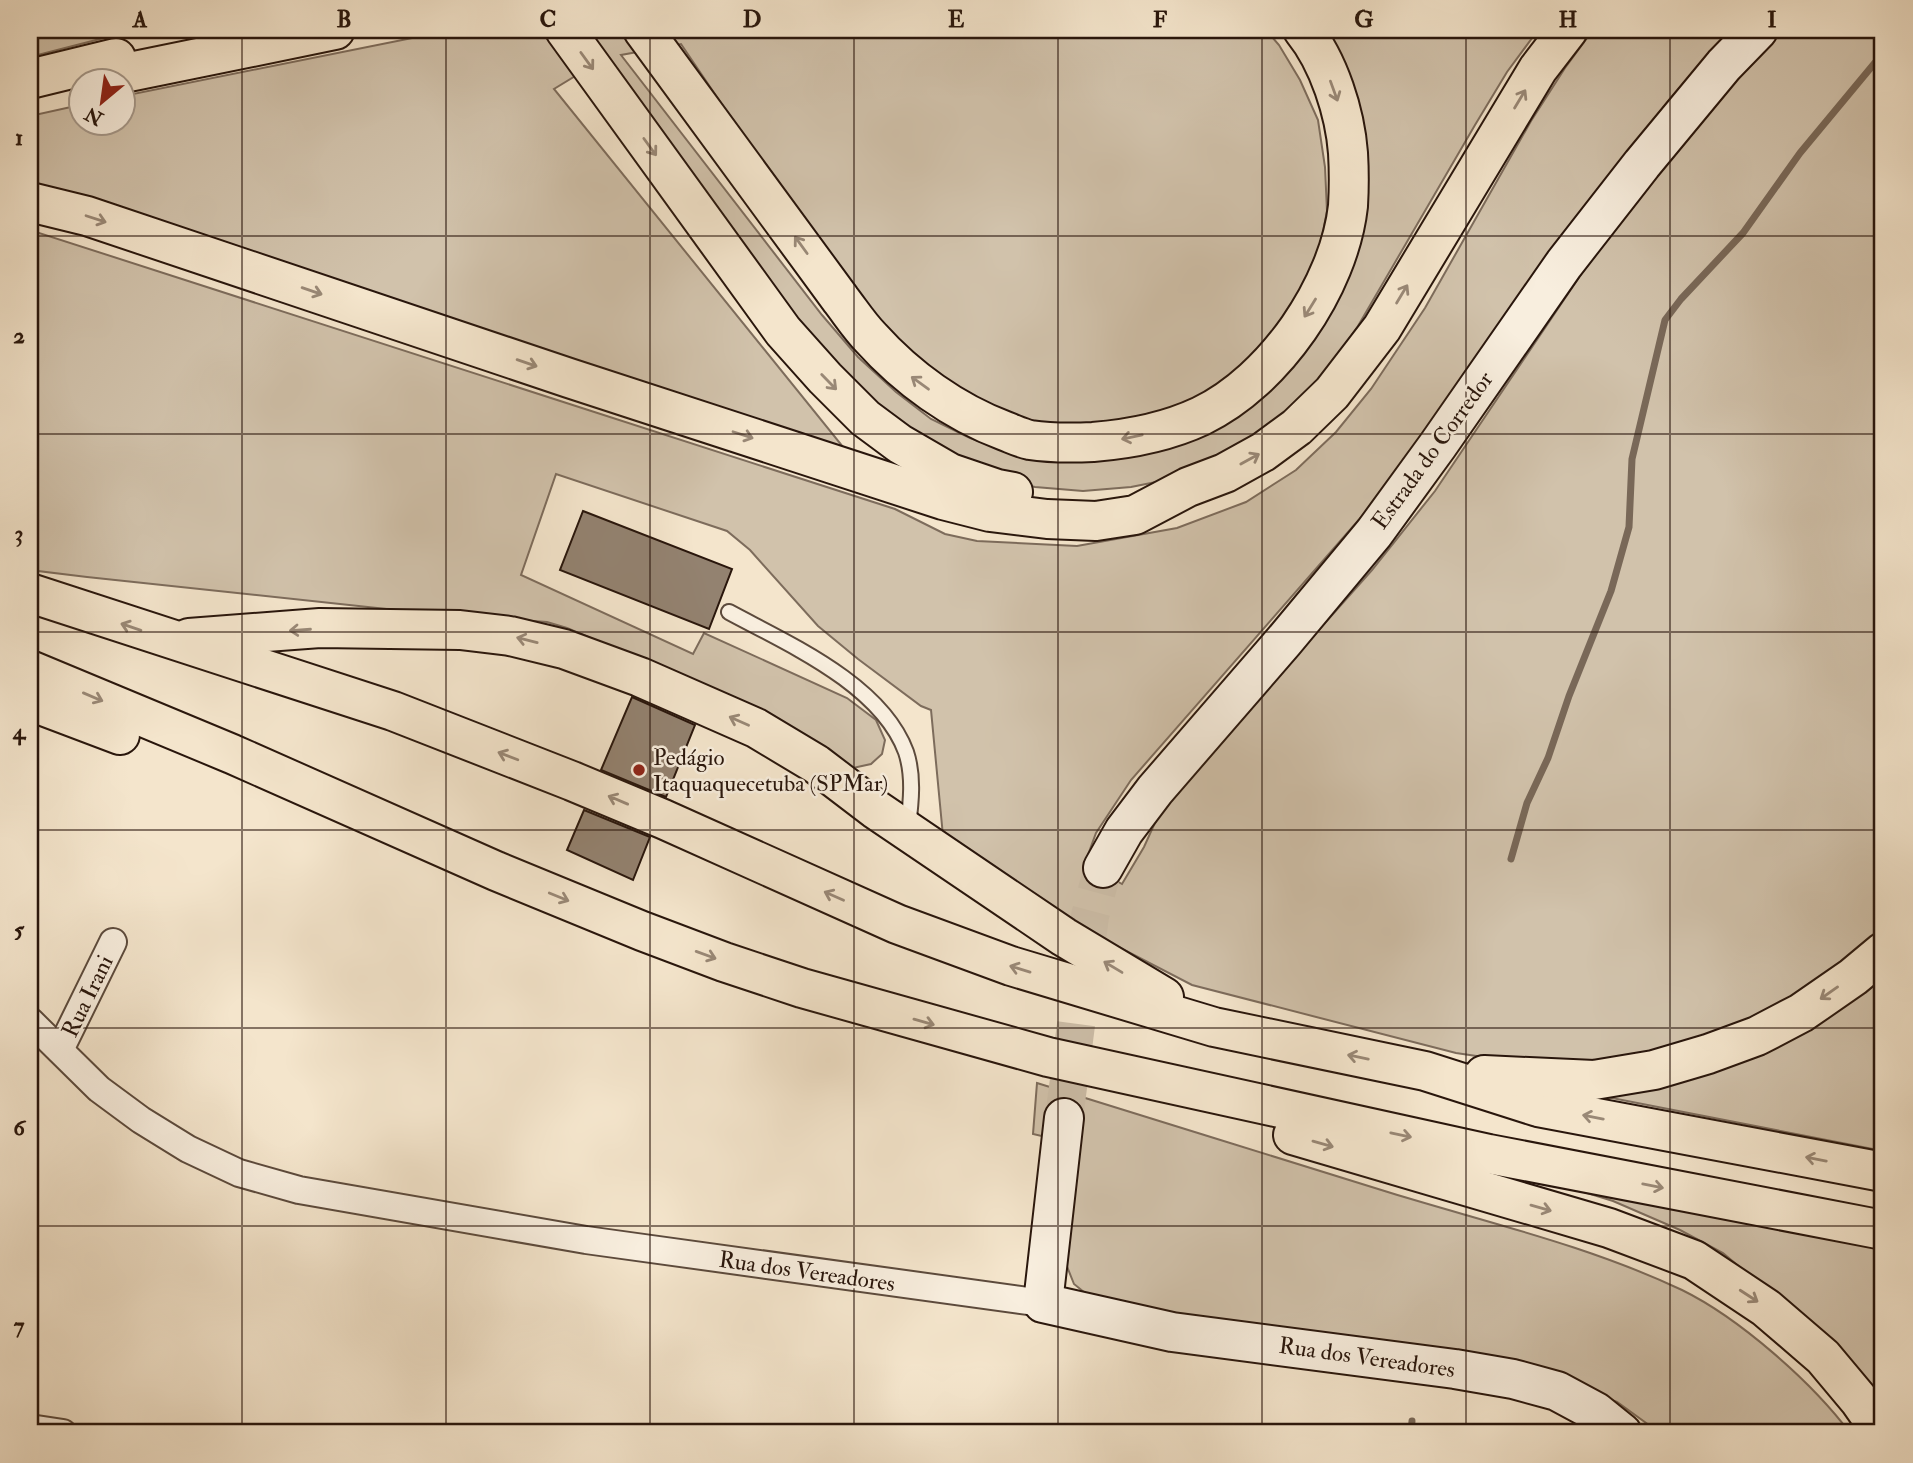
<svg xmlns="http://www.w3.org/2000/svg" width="1913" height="1463" font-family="'IM FELL Double Pica',serif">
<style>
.green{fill:#d1c2ab;stroke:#7d6c5c;stroke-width:2}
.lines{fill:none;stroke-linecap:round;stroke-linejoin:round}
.stream{stroke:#796858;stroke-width:7}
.building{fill:#938270;stroke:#29160c;stroke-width:2}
.secondary-tunnel{stroke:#cbbca6;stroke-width:38;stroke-dasharray:38 19;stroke-linecap:butt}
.lane-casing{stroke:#5c4a3c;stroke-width:18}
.street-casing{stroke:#5c4a3c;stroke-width:30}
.secondary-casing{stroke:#29160c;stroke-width:42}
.highway-casing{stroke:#29160c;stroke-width:42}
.lane{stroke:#f8eede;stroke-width:14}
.street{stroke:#f8eede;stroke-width:26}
.secondary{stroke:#f8eede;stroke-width:38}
.highway{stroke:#f4e5cc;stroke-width:38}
.oneway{stroke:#998876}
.grid{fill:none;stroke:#29160c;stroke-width:2;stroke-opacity:0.55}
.poi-dot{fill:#8f2418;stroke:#f8eede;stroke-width:2.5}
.labels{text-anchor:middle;stroke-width:5;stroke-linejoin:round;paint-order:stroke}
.street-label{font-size:23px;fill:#29160c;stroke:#f8eede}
.poi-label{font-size:23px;fill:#29160c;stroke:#f8eede;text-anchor:start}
.neatline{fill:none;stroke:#29160c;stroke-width:2.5}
.grid-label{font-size:23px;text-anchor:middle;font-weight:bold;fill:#29160c}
</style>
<rect width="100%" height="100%" fill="#f4e5cc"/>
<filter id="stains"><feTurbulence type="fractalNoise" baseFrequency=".00286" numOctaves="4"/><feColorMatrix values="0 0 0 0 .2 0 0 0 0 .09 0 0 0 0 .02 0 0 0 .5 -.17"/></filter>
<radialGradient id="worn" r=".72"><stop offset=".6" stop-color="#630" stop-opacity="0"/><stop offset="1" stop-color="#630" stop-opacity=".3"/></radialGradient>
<g class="green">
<path d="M30 30H135L30 57Z"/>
<path d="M452 30H1266L1279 45 1300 80 1318 120 1325 167 1327 211 1319 253 1303 290 1258 355 1189 407 1073 432 989 414 906 363 723 106 681 44 621 55 822 315 858 357 896 392 931 419 970 438 1014 454 1107 460 1312 328 1345 155 1294 30H1538L1507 72 1475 125 1358 326 1327 371 1293 407 1255 438 1176 478 1131 487 1083 491 1035 487 991 477 949 461 834 374 595 64 554 89 856 463 30 193V116L80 105V122H122L123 96Z"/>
<path d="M1593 30H1730L1670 99 1531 279 1419 441 1363 515 1131 780 1096 833 1085 863 1122 884 1144 847 1158 816 1184 782 1372 570 1435 491 1582 273 1664 164 1717 99 1780 30H1883V931L1848 963 1762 1017 1627 1062 1531 1064 1456 1053 1192 985 1045 909 943 836 931 710 921 706 858 659 818 626 750 550 727 531 556 474 521 575 693 654 704 633 847 698 876 720 885 740 882 754 871 764 853 768 767 713 567 628 547 622 433 614 87 577 30 570V230L895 509 945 534 977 541 1077 546 1177 528 1246 502 1296 470 1336 432 1371 389 1425 308 1531 121 1565 68Z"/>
<path d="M1883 973V1151L1586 1093Z"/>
<path d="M1037 1083C1155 1120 1273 1156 1391 1193 1489 1223 1589 1246 1682 1290 1739 1318 1812 1382 1850 1433H1660L1617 1402 1560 1381 1274 1334 1095 1301 1074 1284 1064 1259 1076 1144 1033 1134Z"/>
<path d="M1497 1165 1613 1186 1883 1249V1406L1767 1290 1723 1253 1680 1230 1613 1201Z"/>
</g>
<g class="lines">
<g class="stream">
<path d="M1511 859 1527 803 1548 758 1569 696 1611 591 1629 527 1632 459 1665 320 1681 299 1743 233 1800 153 1883 53"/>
<path d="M1411 1433 1412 1421"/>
</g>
</g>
<g class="building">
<path d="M583 511 732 569 709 629 560 570Z"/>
<path d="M632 697 695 725 666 797 601 770Z"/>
<path d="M584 810 650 837 633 880 567 850Z"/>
</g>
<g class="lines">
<path class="secondary-tunnel" d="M1064 1118 1090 916 1103 868"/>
<defs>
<path id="lane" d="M729 612C788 644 881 684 906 752 914 776 911 802 908 827"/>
<g id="street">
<path d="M30 1021 99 1089 141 1120 188 1149 239 1173 299 1190 586 1240 1043 1303"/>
<path d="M60 1050 113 942"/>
<path d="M30 1428 63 1433"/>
</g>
<g id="secondary">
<path d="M1103 868 1124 831 1155 790 1284 641 1374 533 1438 445 1564 264 1642 164 1724 65 1758 30"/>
<path d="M1064 1118 1043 1303 1172 1332 1455 1369 1513 1379 1557 1391 1596 1412 1622 1433"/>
</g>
<g id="highway">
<path d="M565 30 783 331 825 378 865 418 900 444 950 473 997 489 1013 492"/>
<path d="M643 30 841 300C851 313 860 327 871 338 907 378 954 412 1005 431 1013 434 1021 438 1030 440 1050 443 1073 443 1093 442 1131 439 1167 432 1201 416 1274 381 1339 287 1348 206 1349 189 1349 170 1348 153 1345 113 1329 62 1303 30"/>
<path d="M30 79 116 58"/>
<path d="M90 80 335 30"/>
<path d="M30 202 87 216 569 378 943 500 990 512 1047 519 1096 521 1135 515 1188 487 1225 473 1263 452 1297 427 1332 393 1382 328 1538 69 1568 30"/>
<path d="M30 593 393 711 572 781 663 819 897 924 1011 966 1214 1027 1425 1071 1538 1107 1883 1172"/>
<path d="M189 638 320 628 460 630 510 636 564 649 640 677 756 728 816 764 875 809 1064 937 1164 997"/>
<path d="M30 670 232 754 496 871 642 931 724 962 802 988 1048 1057 1489 1154 1883 1230"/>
<path d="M30 701 120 735"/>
<path d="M1484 1075 1594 1080 1654 1070 1708 1054 1757 1036 1801 1013 1853 977 1883 952"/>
<path d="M1293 1135 1609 1228 1694 1260 1766 1308 1823 1357 1859 1400 1882 1433"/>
</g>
</defs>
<use href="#lane" class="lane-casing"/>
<use href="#street" class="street-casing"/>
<use href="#secondary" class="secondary-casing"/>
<use href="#highway" class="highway-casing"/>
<use href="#lane" class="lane"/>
<use href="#street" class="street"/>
<use href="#secondary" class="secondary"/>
<use href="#highway" class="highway"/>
</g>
<defs><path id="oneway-shaft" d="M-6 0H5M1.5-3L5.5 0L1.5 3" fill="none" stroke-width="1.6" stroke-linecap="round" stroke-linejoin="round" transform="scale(1.75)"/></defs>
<g class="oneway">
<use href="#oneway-shaft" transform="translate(587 61) rotate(54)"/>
<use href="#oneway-shaft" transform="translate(1334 91) rotate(70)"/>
<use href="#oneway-shaft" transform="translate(1520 99) rotate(-59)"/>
<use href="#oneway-shaft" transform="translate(650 147) rotate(54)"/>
<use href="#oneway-shaft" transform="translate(96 219) rotate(18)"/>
<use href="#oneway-shaft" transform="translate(801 245) rotate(-126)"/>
<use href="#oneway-shaft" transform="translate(312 291) rotate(19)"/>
<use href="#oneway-shaft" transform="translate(1402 294) rotate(-59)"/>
<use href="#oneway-shaft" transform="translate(1310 308) rotate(122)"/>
<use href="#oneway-shaft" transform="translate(527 363) rotate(19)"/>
<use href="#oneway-shaft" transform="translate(829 382) rotate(46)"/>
<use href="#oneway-shaft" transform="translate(920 383) rotate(-144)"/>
<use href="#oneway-shaft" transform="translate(743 435) rotate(18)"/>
<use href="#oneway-shaft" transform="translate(1132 437) rotate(168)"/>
<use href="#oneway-shaft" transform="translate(1250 459) rotate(-29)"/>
<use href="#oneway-shaft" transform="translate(131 627) rotate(-161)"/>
<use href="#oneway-shaft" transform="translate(300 630) rotate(176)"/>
<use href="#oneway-shaft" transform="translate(527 640) rotate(-166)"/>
<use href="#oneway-shaft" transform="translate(93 697) rotate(23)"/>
<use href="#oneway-shaft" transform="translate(739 721) rotate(-156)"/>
<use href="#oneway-shaft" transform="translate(508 756) rotate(-159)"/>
<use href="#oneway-shaft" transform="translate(618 800) rotate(-157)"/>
<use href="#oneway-shaft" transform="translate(834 896) rotate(-156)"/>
<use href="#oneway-shaft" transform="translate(559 897) rotate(22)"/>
<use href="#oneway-shaft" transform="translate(706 955) rotate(20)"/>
<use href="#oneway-shaft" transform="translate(1113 967) rotate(-149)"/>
<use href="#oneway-shaft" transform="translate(1020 969) rotate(-163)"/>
<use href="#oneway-shaft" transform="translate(1829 993) rotate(145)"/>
<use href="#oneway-shaft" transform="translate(924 1022) rotate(16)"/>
<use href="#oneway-shaft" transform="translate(1358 1057) rotate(-168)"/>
<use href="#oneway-shaft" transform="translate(1593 1117) rotate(-169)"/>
<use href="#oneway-shaft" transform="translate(1401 1135) rotate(12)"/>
<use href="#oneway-shaft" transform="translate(1323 1144) rotate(16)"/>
<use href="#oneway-shaft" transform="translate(1816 1159) rotate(-169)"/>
<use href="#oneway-shaft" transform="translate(1653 1186) rotate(11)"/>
<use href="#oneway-shaft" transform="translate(1541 1208) rotate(16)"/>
<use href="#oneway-shaft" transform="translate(1749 1296) rotate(33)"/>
</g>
<path class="grid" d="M242 30V1433M446 30V1433M650 30V1433M854 30V1433M1058 30V1433M1262 30V1433M1466 30V1433M1670 30V1433M30 236H1883M30 434H1883M30 632H1883M30 830H1883M30 1028H1883M30 1226H1883"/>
<circle class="poi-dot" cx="639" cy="770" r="7"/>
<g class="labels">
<g class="street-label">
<text transform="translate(1432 450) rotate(-54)" y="8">Estrada do Corredor</text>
<text transform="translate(87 996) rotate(-64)" y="8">Rua Irani</text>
<text transform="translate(807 1271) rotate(8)" y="8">Rua dos Vereadores</text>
<text transform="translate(1367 1357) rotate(8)" y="8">Rua dos Vereadores</text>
</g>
<g class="poi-label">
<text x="653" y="765">Pedágio<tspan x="653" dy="26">Itaquaquecetuba (SPMar)</tspan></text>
</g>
</g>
<rect width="1913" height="1463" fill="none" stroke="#f4e5cc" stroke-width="77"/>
<g transform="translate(102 102) rotate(209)"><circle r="33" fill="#f8eede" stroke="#a5988a" stroke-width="2"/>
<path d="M0-5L12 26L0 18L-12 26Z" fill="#8f2418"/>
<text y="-10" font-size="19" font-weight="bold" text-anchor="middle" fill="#29160c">N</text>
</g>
<rect x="38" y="38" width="1836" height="1386" class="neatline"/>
<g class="grid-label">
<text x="140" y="27">A</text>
<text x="344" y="27">B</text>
<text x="548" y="27">C</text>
<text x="752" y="27">D</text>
<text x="956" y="27">E</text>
<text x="1160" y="27">F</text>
<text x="1364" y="27">G</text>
<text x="1568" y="27">H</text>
<text x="1772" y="27">I</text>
<text x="19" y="145">1</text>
<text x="19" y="343">2</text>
<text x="19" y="541">3</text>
<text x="19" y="739">4</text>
<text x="19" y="937">5</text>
<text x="19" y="1135">6</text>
<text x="19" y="1333">7</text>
</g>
<rect width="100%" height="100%" filter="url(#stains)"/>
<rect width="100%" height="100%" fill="url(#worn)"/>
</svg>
